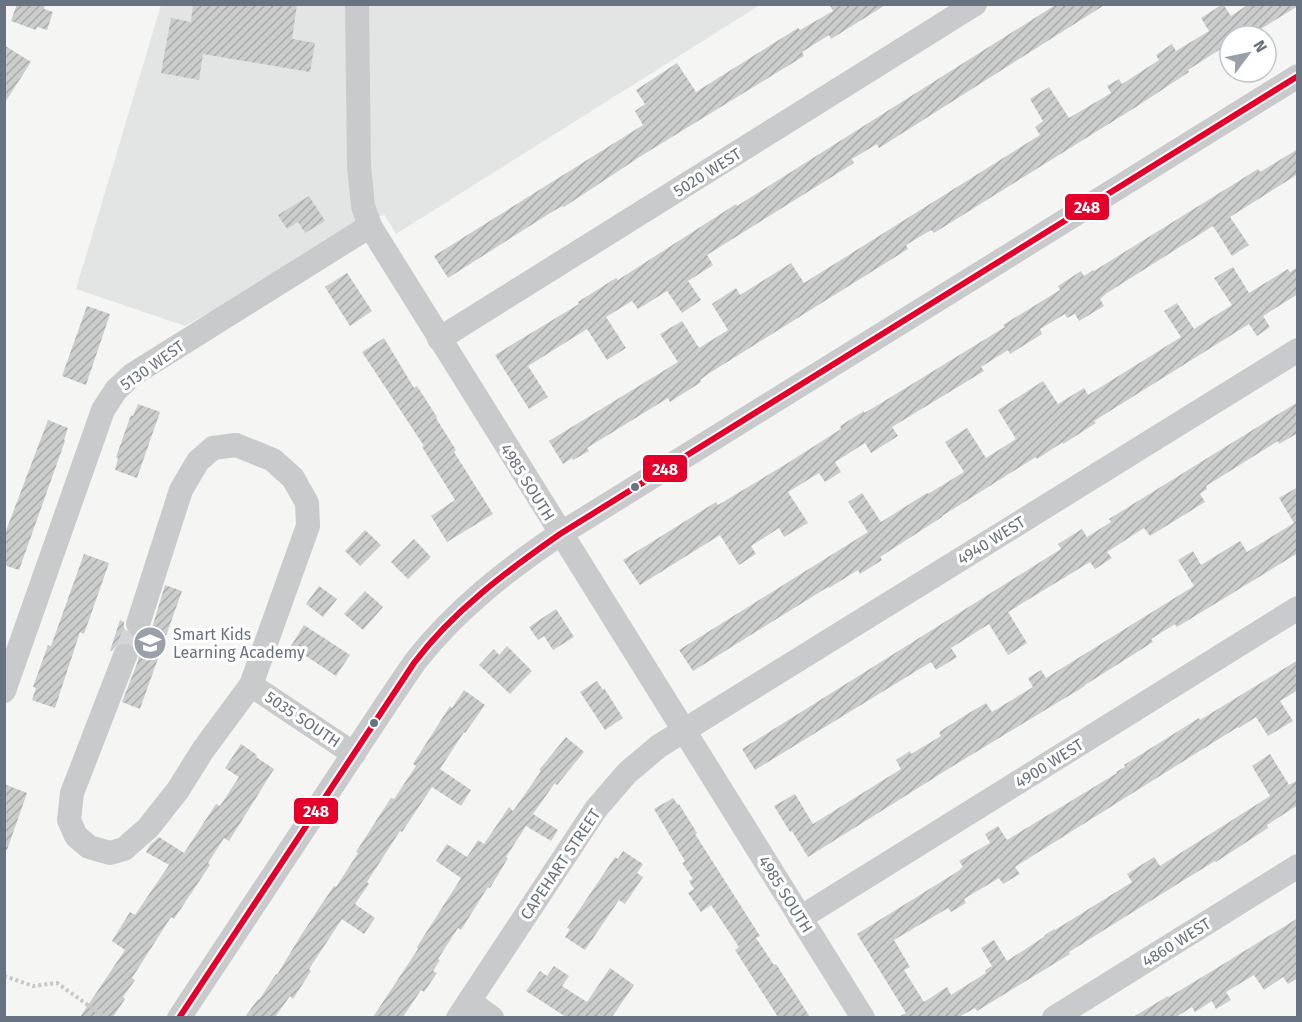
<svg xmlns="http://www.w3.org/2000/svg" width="1302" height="1022" font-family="'Fira Sans',sans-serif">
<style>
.built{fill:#e3e5e5}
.building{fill:url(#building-hatch)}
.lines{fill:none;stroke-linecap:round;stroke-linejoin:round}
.minor-tunnel{stroke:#d2d4d7;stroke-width:24;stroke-dasharray:24 12;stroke-linecap:butt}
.path{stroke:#c6c7c8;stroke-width:4;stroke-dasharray:3 3;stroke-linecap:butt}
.minor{stroke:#c9cacb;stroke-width:24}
.bus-1-casing{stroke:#fff;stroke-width:10}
.bus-1{stroke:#e4002b;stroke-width:6}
.bus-dot{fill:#687381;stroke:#fff;stroke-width:2}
.labels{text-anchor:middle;stroke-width:6;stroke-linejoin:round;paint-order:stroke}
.street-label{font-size:16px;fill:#687381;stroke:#fff}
.poi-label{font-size:16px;fill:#687381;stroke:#fff;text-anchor:start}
.line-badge{stroke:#fff;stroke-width:2}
.badge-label{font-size:16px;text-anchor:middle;font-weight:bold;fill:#fff}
</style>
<defs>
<pattern id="building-hatch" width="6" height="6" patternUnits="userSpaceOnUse" patternTransform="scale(1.5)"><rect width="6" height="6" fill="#cbcccc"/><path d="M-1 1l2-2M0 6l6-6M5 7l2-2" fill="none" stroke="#a9aaab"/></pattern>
</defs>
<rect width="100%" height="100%" fill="#f5f5f4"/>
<path class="built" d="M161 5H760L396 234 384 214 185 326 76 289Z"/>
<g class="building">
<path d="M17 4H45L44 9 53 12 47 30 37 27 36 30 11 21Z"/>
<path d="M193 4H297L292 39 315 43 310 72 203 54 199 80 161 73 171 18 191 22Z"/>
<path d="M829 4H887L831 39 829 35 802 52 804 56 641 156 564 207 563 206 555 210 448 278 434 256 643 125 635 111 645 104 636 90 677 63 696 92 798 28 800 30 833 11Z"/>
<path d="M1057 4H1106L879 148 877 144 852 159 854 163 707 255 713 265 688 281 701 300 682 313 667 291 638 309 632 301 606 317 626 348 607 360 587 329 528 366 548 397 529 409 495 355 579 304 578 302 616 278 618 280 736 204 737 206Z"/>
<path d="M1223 4 1231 16 1249 4H1298V6L1259 30 1256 27 1242 36H1230V43L1188 70 1189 72 1136 107 934 233 931 230 906 245 908 249 708 374 700 380 701 382 670 402 668 398 587 448 589 451 573 460 572 458 563 464 549 441 678 362 660 334 682 321 699 348 728 330 712 304 736 288 740 295 791 263 804 283 1040 135 1035 127 1043 121 1030 99 1049 87 1069 118 1111 93 1107 86 1119 79 1122 84 1159 60 1156 55 1172 44 1176 51 1209 31 1201 18Z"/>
<path d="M4 45 31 62 4 104Z"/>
<path d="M1298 149V174L1230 217 1249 245 1232 256 1213 226 1107 293 1100 299 1104 306 1079 321 1075 314 1067 318 1065 314 1040 329 1042 334 1010 354 1008 350 981 367 984 371 892 427 898 436 871 453 865 443 835 462 841 472 825 482 819 473 788 492 808 523 784 537 779 528 751 546 756 554 739 565 720 535 640 585 623 560 716 502 718 505 783 466 841 429 840 426 864 411V413L873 408 1005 327 1003 325 1060 290 1058 286 1081 271 1084 276 1093 270 1094 271 1258 169 1260 172Z"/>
<path d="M309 196 325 221 305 233 298 222 287 229 278 215Z"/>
<path d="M1233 267 1249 293 1288 269 1290 272 1298 267V294L1263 316 1270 327 1257 336 1249 324 1094 421 1096 423 1063 444V442L1037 459 1036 457 942 516V517L880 557 882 560 860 574 858 570 829 588 828 587 693 671 679 650 868 532 848 502 862 493 881 522 927 493 928 494 964 472 945 442 967 428 986 458 1016 439 998 410 1043 381 1058 404 1084 388 1088 395 1181 337 1164 311 1177 303 1194 329 1232 305 1214 278Z"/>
<path d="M347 273 372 311 350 326 325 287Z"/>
<path d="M87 306 110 314 86 385 62 376Z"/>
<path d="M384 338 414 388 417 386 437 417 436 418 456 450 454 452 493 514 447 542 431 516 455 500 422 447 424 446 362 352Z"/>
<path d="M1298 402V433L1279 444 1278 441 1206 486 1207 489 1200 494 1205 502 1150 536 1144 528 1107 552 1112 558 1095 569 1090 562 1008 612 1027 643 1008 655 989 624 951 648 957 657 936 670 931 662 755 770 742 749 1045 559 1061 549 1058 544 1082 529 1087 537 1111 522 1109 519Z"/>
<path d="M138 404 160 412 137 478 115 470 118 458 116 457 131 415 133 416Z"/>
<path d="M48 420 68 428 64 440 65 441 19 570 4 565V536Z"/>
<path d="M1298 487V553L1177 627 1175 624 1151 639 1153 642 1085 685V686L953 766 808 857 792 831 790 832 774 806 795 794 813 824 901 769 896 760 910 751 911 754 941 736 939 732 969 713 986 703 992 712 1033 687 1028 678 1041 670 1046 678 1194 586 1178 560 1193 551 1201 565 1240 541 1247 552 1294 523 1279 498Z"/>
<path d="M365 530 381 545 360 566 345 551Z"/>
<path d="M414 539 431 557 408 579 391 562Z"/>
<path d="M84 554 109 563 84 634 80 632 55 708 32 700 36 688 33 687 48 645 51 646Z"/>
<path d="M165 585 182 591 140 709 122 702 138 661 139 654 136 648 131 643 123 642 117 645 112 651H110L120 620 124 622V628L127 633 133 637 140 638 148 634 152 628Z"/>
<path d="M319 586 337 599 323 617 306 604Z"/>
<path d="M365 591 383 607 363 630 344 614Z"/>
<path d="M556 609 574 637 553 650 544 636 538 640 529 627Z"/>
<path d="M304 625 350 655 336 676 291 646Z"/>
<path d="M507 646 532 671 510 694 479 665 494 649 499 655Z"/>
<path d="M1298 660V690L1280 701 1293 721 1268 736 1256 717 1239 728 1238 727 1015 867 1020 874 1003 884 999 878 964 899 966 903 951 912 948 908 894 940 910 967 904 970 924 1002 947 987 951 995 986 973 985 970 992 966 981 948 994 940 1007 961 1044 937 1045 935 1054 929 1055 930 1132 882 1127 874 1154 857 1160 866 1270 796 1252 766 1270 754 1289 785 1298 780V805L1267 825 1268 828 1216 862 1215 861 1184 880 1069 952 1070 954 977 1011 975 1008 959 1017H898L906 1013 857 934 960 870V869L963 867 959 861 990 843 985 834 998 826 1007 840 1117 773 1116 772 1125 767 1124 765 1199 718 1200 720Z"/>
<path d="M597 681 603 690 604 688 623 718 605 730 580 692Z"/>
<path d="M464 690 485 705 465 733 464 732 440 769 471 790 461 806 432 787 402 832 400 831 367 882 369 884 355 904 375 918 364 934 342 919 309 969 311 971 293 999 290 996 275 1017H245L258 999 259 1000 276 974 277 975 298 940 317 911 334 886 336 887 358 853 356 852 383 810 391 798 394 799 416 766 413 764 450 706 452 708Z"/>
<path d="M566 737 584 752 557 785 555 783 533 814 558 830 551 841 526 826 506 857 508 858 490 888 488 887 461 930 458 928 438 959 440 960 433 971 437 973 424 992 421 990 403 1017H373L418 949 417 947 461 878 436 861 447 844 467 857 478 840 484 844 509 807 513 811 541 771 539 770Z"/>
<path d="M241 744 257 755 256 757 274 769 229 841 224 838 208 863 210 865 174 919 171 917 132 978 135 980 123 997 125 999 113 1017H80L125 950 112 941 130 912 135 915 169 865 146 852 150 845 159 837 184 853 216 804 220 806 239 777 225 768Z"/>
<path d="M4 784 27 793 7 850H4Z"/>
<path d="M673 798 678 805 679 804 697 833 695 834 760 936 756 938 774 965 776 964 810 1017H778L735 950 739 947 711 905 701 912 688 893 694 889 689 881 693 879 682 863 685 861 654 809Z"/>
<path d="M623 851 643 864 637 873 643 877 625 904 619 900 585 950 565 937 570 929 567 928 615 857 618 859Z"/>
<path d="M1298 918V978L1288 984 1283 977 1264 990 1254 975 1226 992 1231 1000 1216 1009 1212 1001 1195 1012 1192 1007 1176 1017H1133L1168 996 1169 997 1212 971Z"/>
<path d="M554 966 569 976 562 986 587 1002 610 968 634 985 612 1017H566L526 991 540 971 547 976Z"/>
</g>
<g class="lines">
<path class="minor-tunnel" d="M125 656 138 624"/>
<path class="path" d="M4 976 33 986 57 983 106 1018"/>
<g class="minor">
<path d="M357 4 359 166 363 206 370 226 863 1018"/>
<path d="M439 339 975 4"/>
<path d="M125 656 72 793 69 820 76 836 89 847 110 853 124 849 148 828 178 790 203 750 251 685 308 526 307 503 293 478 273 460 236 445 213 448 198 461 181 490 138 624"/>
<path d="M251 685 354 754"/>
<path d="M4 691 103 410 116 390 132 375 370 226"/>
<path d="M800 918 1298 608"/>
<path d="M469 1001 492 1018"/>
<path d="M179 1018 389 700C399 686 408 671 418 658 458 608 508 569 560 534L1298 76"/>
<path d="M458 1018 596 809 627 773 659 746 1298 350"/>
<path d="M1054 1018 1298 866"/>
</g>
<defs>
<path id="bus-1" d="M179 1018 414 663C453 611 507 571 560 534L1298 76"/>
</defs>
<use href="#bus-1" class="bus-1-casing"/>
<use href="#bus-1" class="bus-1"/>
</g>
<defs>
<symbol id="school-disc" viewBox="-11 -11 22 22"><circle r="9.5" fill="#99a0a9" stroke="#fff"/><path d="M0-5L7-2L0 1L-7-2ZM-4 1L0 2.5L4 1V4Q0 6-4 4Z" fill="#fff"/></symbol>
</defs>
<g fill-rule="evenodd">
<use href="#school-disc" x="131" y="624" width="38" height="38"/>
</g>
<g class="bus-dot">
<circle cx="635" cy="487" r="5"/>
<circle cx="374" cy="723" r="5"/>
</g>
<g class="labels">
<g class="street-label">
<text transform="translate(707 172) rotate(-32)" y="6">5020 WEST</text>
<text transform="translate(152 365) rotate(-35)" y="6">5130 WEST</text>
<text transform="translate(528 482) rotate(58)" y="6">4985 SOUTH</text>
<text transform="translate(991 540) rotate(-32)" y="6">4940 WEST</text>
<text transform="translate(303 719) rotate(34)" y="6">5035 SOUTH</text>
<text transform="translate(1049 763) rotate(-32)" y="6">4900 WEST</text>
<text transform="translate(560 864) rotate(-56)" y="6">CAPEHART STREET</text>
<text transform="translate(786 894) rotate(58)" y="6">4985 SOUTH</text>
<text transform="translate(1176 942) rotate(-32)" y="6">4860 WEST</text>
</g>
<g class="poi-label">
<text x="173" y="640">Smart Kids<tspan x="173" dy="18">Learning Academy</tspan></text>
</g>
</g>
<g class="line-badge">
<rect x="1064" y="193" width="46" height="28" rx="6" fill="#e4002b"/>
<rect x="642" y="454" width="46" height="29" rx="6" fill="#e4002b"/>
<rect x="293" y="797" width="46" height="28" rx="6" fill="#e4002b"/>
</g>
<g class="badge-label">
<text x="1087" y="213">248</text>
<text x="665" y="475">248</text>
<text x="316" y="817">248</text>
</g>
<rect width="1302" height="1022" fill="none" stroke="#687381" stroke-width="12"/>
<g transform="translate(1248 54) rotate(58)"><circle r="28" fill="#ffffff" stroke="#c3c7cd" stroke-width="1.5"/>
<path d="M0-4.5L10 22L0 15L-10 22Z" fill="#99a0a9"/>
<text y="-9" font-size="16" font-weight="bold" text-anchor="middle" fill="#687381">N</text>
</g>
</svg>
